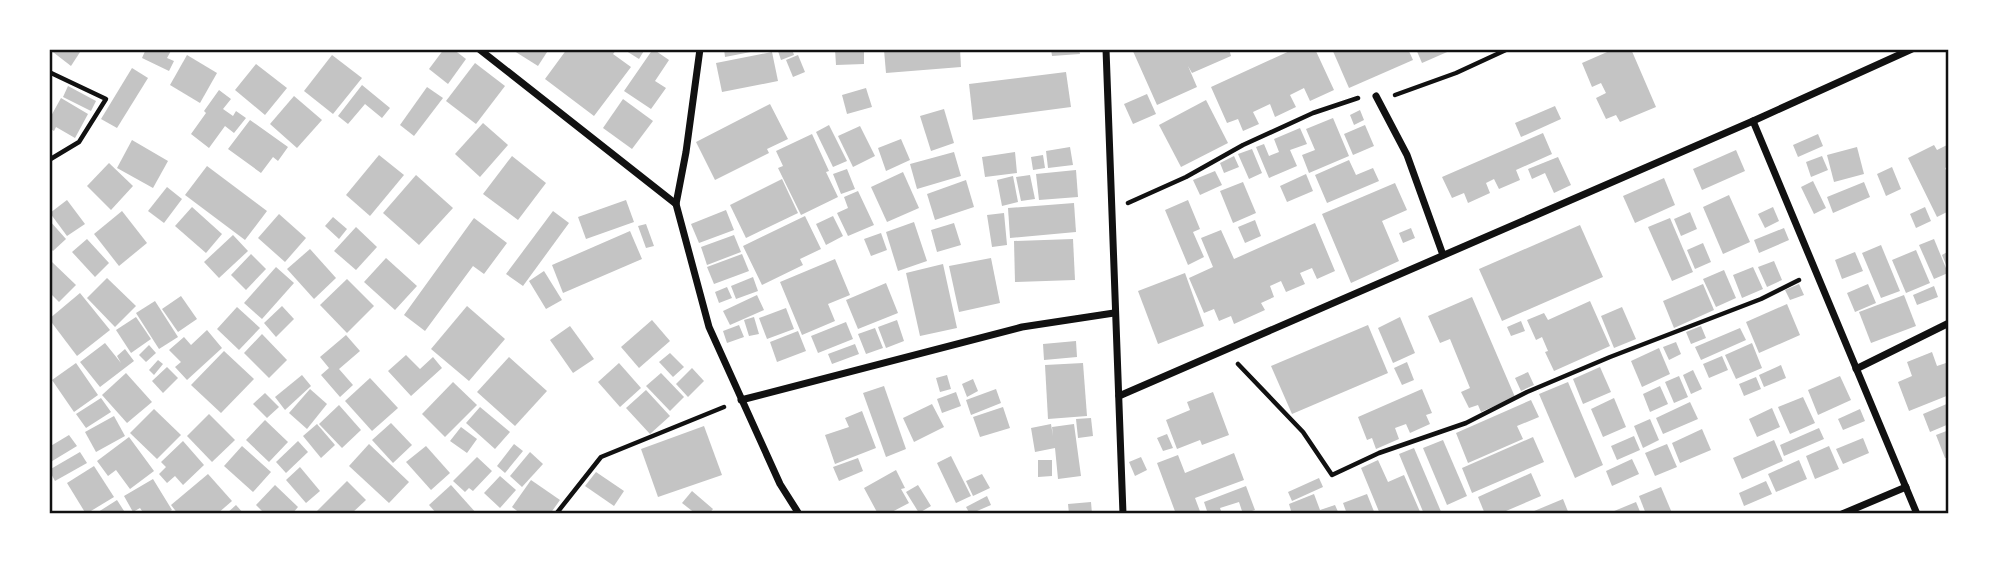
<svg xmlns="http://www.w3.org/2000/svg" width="1998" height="563" font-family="Overpass,sans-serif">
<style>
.building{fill:#c4c4c4}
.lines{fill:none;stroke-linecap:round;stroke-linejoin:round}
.path{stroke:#111;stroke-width:4.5}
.minor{stroke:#111;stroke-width:7}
.neatline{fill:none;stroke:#111;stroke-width:2.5}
</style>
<rect width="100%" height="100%" fill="#fff"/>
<g class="building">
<path d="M49 49H82L71 66Z"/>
<path d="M146 49H172L167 58 174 61 169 71 142 58Z"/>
<path d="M444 49H453L466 59 448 84 429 69Z"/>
<path d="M511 49H549L538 66Z"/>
<path d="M567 49H617L613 54 631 67 594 116 545 79Z"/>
<path d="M623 49H645L639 59Z"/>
<path d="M653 49 669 60 655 81 666 88 651 109 624 91Z"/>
<path d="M724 49H761V50L725 57Z"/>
<path d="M783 49H792L794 55 781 60 778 51Z"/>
<path d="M835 49H864V64L836 65Z"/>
<path d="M960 49 961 67 886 73 884 50Z"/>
<path d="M1051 49H1079L1080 54 1052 56Z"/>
<path d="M1132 49H1229L1231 56 1192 73 1188 66 1197 87 1157 105Z"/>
<path d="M1294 49H1315L1334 90 1310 101 1304 88 1290 95 1296 107 1275 117 1270 104 1253 112 1259 124 1243 131 1238 119 1227 123 1211 87Z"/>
<path d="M1332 49H1408L1413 60 1349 88Z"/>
<path d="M1416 49H1454L1422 63Z"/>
<path d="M1614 49H1631L1656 107 1620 122 1616 115 1606 119 1596 98 1606 93 1601 83 1592 87 1582 63Z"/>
<path d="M772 52 778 81 722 92 716 63Z"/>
<path d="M187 55 217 73 200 103 170 85Z"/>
<path d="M332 55 362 78 333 114 304 91Z"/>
<path d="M798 55 805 72 793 77 786 60Z"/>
<path d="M475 63 505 86 476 124 446 101Z"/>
<path d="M256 64 287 88 265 115 235 90Z"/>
<path d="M132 68 148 78 117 128 101 119Z"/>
<path d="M1066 72 1071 107 973 120 969 84Z"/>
<path d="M362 85 390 108 382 118 365 104 348 124 338 116Z"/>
<path d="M68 86 96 101 91 111 63 97Z"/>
<path d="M427 87 443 98 414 136 400 125Z"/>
<path d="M866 88 872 107 847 114 842 95Z"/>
<path d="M219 90 231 99 223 109 233 116 236 111 246 118 234 133 225 126 209 148 191 134 206 113 204 111Z"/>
<path d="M1147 94 1156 114 1133 124 1124 104Z"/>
<path d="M294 96 322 120 297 148 270 124Z"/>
<path d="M61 98 88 114 75 138 56 127 54 131 49 128V115L51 116Z"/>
<path d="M623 99 653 121 632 149 603 128Z"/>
<path d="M1206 100 1228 143 1181 167 1159 125Z"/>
<path d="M770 104 788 139 767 149 769 153 715 180 696 142Z"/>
<path d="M1555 106 1561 119 1521 137 1515 123Z"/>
<path d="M944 109 954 143 931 151 920 116Z"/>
<path d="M1360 110 1364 120 1354 125 1350 115Z"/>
<path d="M1333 118 1349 156 1309 173 1302 155 1315 150 1306 129Z"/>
<path d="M250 120 288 147 278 161 273 157 261 173 228 149Z"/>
<path d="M483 123 508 145 480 177 455 154Z"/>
<path d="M829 125 847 161 833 167 816 132Z"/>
<path d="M1365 125 1374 146 1353 155 1344 134Z"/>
<path d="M860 126 875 156 853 167 838 136Z"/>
<path d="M1300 128 1307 144 1290 150 1297 166 1269 178 1256 147 1264 144 1269 156 1279 152 1274 139Z"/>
<path d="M1543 133 1552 154 1516 170 1520 180 1499 189 1494 179 1486 183 1490 193 1468 203 1464 193 1452 198 1442 177Z"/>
<path d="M812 134 829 171 826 172 838 197 801 215 778 168 783 166 776 151Z"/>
<path d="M1818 134 1823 146 1798 157 1793 145Z"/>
<path d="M901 139 910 160 886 171 878 148Z"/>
<path d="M132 140 168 161 153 188 117 168Z"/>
<path d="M1949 144V166L1945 168 1949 177V211L1937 217 1908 158 1934 145 1937 150Z"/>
<path d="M1070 147 1073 165 1048 168 1046 151Z"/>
<path d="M1857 147 1864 174 1834 182 1827 155Z"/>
<path d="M1252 149 1262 173 1249 179 1238 154Z"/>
<path d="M1736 150 1745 171 1702 190 1693 169Z"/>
<path d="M954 152 961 176 917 189 910 164Z"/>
<path d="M1015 152 1017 173 985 177 982 157Z"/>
<path d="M379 155 404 175 370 216 346 195Z"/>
<path d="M1043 155 1045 168 1033 170 1031 157Z"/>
<path d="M512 156 546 183 518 220 483 194Z"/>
<path d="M1234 156 1239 167 1224 173 1220 163Z"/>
<path d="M1822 156 1828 170 1811 177 1806 162Z"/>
<path d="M1558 157 1571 185 1554 193 1545 173 1532 179 1528 169Z"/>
<path d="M1349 160 1356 175 1373 168 1379 181 1327 203 1315 175Z"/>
<path d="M109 163 133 186 111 210 87 186Z"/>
<path d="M207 166 267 211 245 240 185 195Z"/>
<path d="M1892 167 1901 189 1886 196 1877 174Z"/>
<path d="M847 169 855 189 841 194 833 174Z"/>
<path d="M1076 170 1078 197 1039 200 1036 174Z"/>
<path d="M1215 171 1222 185 1200 195 1193 180Z"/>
<path d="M903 172 919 208 887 222 871 187Z"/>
<path d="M1306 174 1313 191 1287 202 1280 186Z"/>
<path d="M416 175 453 208 419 245 383 213Z"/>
<path d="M1030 175 1035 199 1021 201 1016 177Z"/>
<path d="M1013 176 1018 202 1002 206 997 180Z"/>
<path d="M1664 178 1675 205 1635 223 1623 196Z"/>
<path d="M782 179 798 213 746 238 730 205Z"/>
<path d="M966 180 974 207 935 220 927 194Z"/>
<path d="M1813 181 1826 208 1814 214 1801 187Z"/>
<path d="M1243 182 1256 213 1233 223 1220 191Z"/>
<path d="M1864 182 1870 197 1833 213 1827 197Z"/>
<path d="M1395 183 1407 210 1382 221 1399 261 1351 283 1322 214Z"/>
<path d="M167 187 182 199 164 223 148 211Z"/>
<path d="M858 191 874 225 848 236 837 213 848 208 844 197Z"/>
<path d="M1729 195 1750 242 1723 254 1703 207Z"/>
<path d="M67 200 85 224 67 236 50 213Z"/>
<path d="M626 200 634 222 586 239 578 217Z"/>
<path d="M1188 200 1200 229 1193 232 1204 257 1188 265 1165 210Z"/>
<path d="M1074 203 1076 232 1010 238 1008 208Z"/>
<path d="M192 207 222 234 206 253 175 226Z"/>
<path d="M1773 207 1779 221 1765 228 1758 214Z"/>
<path d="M1925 207 1931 221 1916 228 1910 214Z"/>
<path d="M726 210 734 230 699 243 691 224Z"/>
<path d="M122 211 147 243 119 266 94 234Z"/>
<path d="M553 211 569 223 523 286 506 274Z"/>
<path d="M1690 212 1697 229 1681 236 1674 219Z"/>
<path d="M1004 213 1007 245 992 247 987 215Z"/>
<path d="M279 214 306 238 285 262 258 238Z"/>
<path d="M805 216 821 249 800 259 803 265 762 285 743 246Z"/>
<path d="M833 216 843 236 826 245 816 224Z"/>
<path d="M333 217 347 229 339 239 325 226Z"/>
<path d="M474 218 507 243 484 274 473 266 425 331 404 315Z"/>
<path d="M1670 218 1693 272 1672 281 1648 227Z"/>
<path d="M49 220 66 239 53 251 49 247Z"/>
<path d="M1255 220 1261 236 1245 243 1238 227Z"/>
<path d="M914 222 927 261 898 271 886 232Z"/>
<path d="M954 223 961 245 937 252 931 230Z"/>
<path d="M1315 223 1335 271 1317 279 1312 268 1300 273 1305 284 1286 292 1281 281 1270 286 1274 297 1261 303 1265 310 1234 324 1231 316 1219 321 1214 309 1204 313 1189 278 1213 267 1201 238 1221 230 1234 259Z"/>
<path d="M646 224 654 246 646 248 638 226Z"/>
<path d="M1580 225 1603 277 1502 321 1479 269Z"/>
<path d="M356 227 377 247 356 270 334 251Z"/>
<path d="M1411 228 1415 238 1403 243 1399 233Z"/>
<path d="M1784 228 1789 240 1759 253 1754 240Z"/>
<path d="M630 231 642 259 563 293 552 265Z"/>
<path d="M881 233 887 250 871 256 864 239Z"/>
<path d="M233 235 248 251 219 278 204 262Z"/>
<path d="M734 235 741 252 707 265 701 247Z"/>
<path d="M87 239 109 263 95 277 72 252Z"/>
<path d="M1073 239 1075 280 1015 282 1014 241Z"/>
<path d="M1934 239 1948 273 1934 279 1919 245Z"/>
<path d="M1703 243 1711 262 1695 269 1687 250Z"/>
<path d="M1881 245 1900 291 1881 298 1862 253Z"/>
<path d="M310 249 336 278 314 299 287 269Z"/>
<path d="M1916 250 1930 283 1906 293 1892 260Z"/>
<path d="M1949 251V272L1942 255Z"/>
<path d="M1855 252 1863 271 1842 279 1835 260Z"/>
<path d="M251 254 266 269 246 290 231 275Z"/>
<path d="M742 254 749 271 714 284 707 267Z"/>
<path d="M386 258 417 286 395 310 364 282Z"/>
<path d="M991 258 1000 303 959 312 949 266Z"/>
<path d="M835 259 850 295 828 304 835 321 802 335 780 282Z"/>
<path d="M1774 261 1782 280 1767 287 1758 267Z"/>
<path d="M52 262 76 285 59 302 49 292V264Z"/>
<path d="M943 264 957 328 920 336 906 273Z"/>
<path d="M276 267 294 283 262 319 244 303Z"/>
<path d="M1753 267 1763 289 1742 298 1733 275Z"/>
<path d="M1724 270 1736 298 1716 307 1703 279Z"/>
<path d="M544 271 562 300 546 309 529 281Z"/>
<path d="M1185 273 1204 326 1158 344 1138 291Z"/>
<path d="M753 277 758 291 736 299 731 286Z"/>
<path d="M107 278 136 306 115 327 87 298Z"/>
<path d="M347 279 374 306 347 333 320 305Z"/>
<path d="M886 283 898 313 858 329 846 300Z"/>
<path d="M1703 284 1714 310 1674 328 1663 301Z"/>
<path d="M1799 284 1804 295 1790 300 1785 290Z"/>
<path d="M1868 284 1876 303 1855 312 1847 293Z"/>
<path d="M1934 286 1938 297 1917 305 1913 295Z"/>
<path d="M727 287 732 298 719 303 715 292Z"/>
<path d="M80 293 110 330 77 356 49 319Z"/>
<path d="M757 295 764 310 730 325 723 311Z"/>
<path d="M1904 295 1916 326 1871 343 1859 312Z"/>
<path d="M181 296 197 319 178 332 162 309Z"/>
<path d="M1472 297 1515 397 1481 412 1478 405 1469 408 1461 392 1470 388 1450 339 1440 343 1428 316Z"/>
<path d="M155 301 178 337 159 349 136 313Z"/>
<path d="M1590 301 1610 346 1554 371 1545 352 1548 351 1542 337 1536 340 1527 320 1544 313 1548 320Z"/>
<path d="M1787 304 1800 335 1759 353 1746 322Z"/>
<path d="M282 306 294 319 276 337 264 323Z"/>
<path d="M467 306 505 339 469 381 431 349Z"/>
<path d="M237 307 260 328 239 350 217 329Z"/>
<path d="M1622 307 1636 339 1614 348 1601 316Z"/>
<path d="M786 308 794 329 767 339 759 318Z"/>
<path d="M136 317 151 339 131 353 116 330Z"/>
<path d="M754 317 759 334 749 336 744 320Z"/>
<path d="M1400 317 1415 353 1393 363 1378 328Z"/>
<path d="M652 320 670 341 639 368 621 347Z"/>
<path d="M897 320 904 341 886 348 878 327Z"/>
<path d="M1521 321 1525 331 1511 336 1507 327Z"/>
<path d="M846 322 853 339 818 353 811 336Z"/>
<path d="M739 325 744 337 727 343 723 331Z"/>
<path d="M1368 325 1388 373 1292 414 1271 366Z"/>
<path d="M570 326 594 359 573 373 550 340Z"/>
<path d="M1701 326 1706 338 1691 344 1686 332Z"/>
<path d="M875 328 883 348 866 354 858 334Z"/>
<path d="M1740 328 1746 340 1701 360 1695 347Z"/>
<path d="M207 330 222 348 187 380 175 367 181 362 169 350 184 337 191 345Z"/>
<path d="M798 331 806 351 777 362 770 342Z"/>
<path d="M262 334 287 360 269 378 244 353Z"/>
<path d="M346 335 360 351 339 369 353 385 340 397 321 375 329 368 320 357Z"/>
<path d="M1076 341 1077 357 1044 360 1043 344Z"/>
<path d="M1676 342 1681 354 1669 360 1663 347Z"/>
<path d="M105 343 121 363 117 356 125 349 134 361 100 387 80 362Z"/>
<path d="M1752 343 1762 368 1736 379 1725 355Z"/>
<path d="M855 344 859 354 832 364 828 354Z"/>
<path d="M149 345 156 353 146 362 139 355Z"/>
<path d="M1659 348 1670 374 1642 387 1631 361Z"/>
<path d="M224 351 254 379 221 413 191 385Z"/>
<path d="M1932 352 1937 366 1946 363 1949 370V395L1909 411 1898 382 1912 376 1907 362Z"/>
<path d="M670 353 684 367 673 377 659 362Z"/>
<path d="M406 355 420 369 433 357 442 368 411 396 388 371Z"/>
<path d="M1722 356 1728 370 1709 378 1703 364Z"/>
<path d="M509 357 547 391 515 426 477 392Z"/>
<path d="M158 360 163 364 154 375 149 370Z"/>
<path d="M1407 362 1414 380 1402 385 1394 368Z"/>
<path d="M76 363 98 395 74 412 52 380Z"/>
<path d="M619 363 641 388 620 407 598 382Z"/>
<path d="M1083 363 1087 416 1048 419 1045 365Z"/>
<path d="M1781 365 1786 378 1764 387 1759 375Z"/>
<path d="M167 367 178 378 163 393 152 381Z"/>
<path d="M1600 367 1611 392 1583 404 1573 379Z"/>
<path d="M692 368 704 381 688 397 676 384Z"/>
<path d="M1693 370 1702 389 1691 394 1683 375Z"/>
<path d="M1528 372 1534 385 1521 391 1515 378Z"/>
<path d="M126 373 152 402 127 423 102 395Z"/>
<path d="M661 373 684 397 670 411 646 386Z"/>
<path d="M302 375 311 386 285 410 275 397Z"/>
<path d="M947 375 951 389 940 392 936 378Z"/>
<path d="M1679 376 1688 397 1674 403 1665 382Z"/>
<path d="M1840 376 1851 400 1818 415 1808 390Z"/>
<path d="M1756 377 1761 389 1744 396 1739 384Z"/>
<path d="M370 378 398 408 372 431 345 401Z"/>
<path d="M973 379 978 391 967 397 962 384Z"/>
<path d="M453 382 477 405 445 437 422 414Z"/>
<path d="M1568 382 1603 465 1575 478 1539 394Z"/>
<path d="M884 386 906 449 886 457 863 393Z"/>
<path d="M1660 386 1668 404 1650 412 1643 394Z"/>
<path d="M310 389 327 404 307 429 289 413Z"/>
<path d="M996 389 1001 403 971 415 966 400Z"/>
<path d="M1422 389 1432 413 1426 415 1430 424 1410 433 1406 424 1395 428 1399 439 1376 449 1372 438 1367 440 1358 417Z"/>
<path d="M646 390 670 416 650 434 626 408Z"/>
<path d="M956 392 961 406 942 413 937 399Z"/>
<path d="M1213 392 1229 435 1202 445 1200 440 1177 449 1166 420 1190 410 1187 402Z"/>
<path d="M265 393 279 407 267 418 253 404Z"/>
<path d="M1803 397 1815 423 1790 434 1778 407Z"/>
<path d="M101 398 111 412 86 428 76 414Z"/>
<path d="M1614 398 1626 427 1603 437 1591 409Z"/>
<path d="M1531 400 1539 417 1517 426 1523 439 1468 463 1456 433Z"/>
<path d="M1690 402 1698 419 1663 434 1656 418Z"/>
<path d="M1949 403V424L1930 432 1923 414Z"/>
<path d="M932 404 944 427 914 442 903 418Z"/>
<path d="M339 405 361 430 342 448 319 424Z"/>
<path d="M480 407 510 432 495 449 466 423Z"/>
<path d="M1003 407 1010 428 980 437 973 417Z"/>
<path d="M1772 408 1780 427 1757 437 1749 419Z"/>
<path d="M154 409 181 435 157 459 130 433Z"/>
<path d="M1860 409 1865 421 1843 430 1838 419Z"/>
<path d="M862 411 876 448 835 464 825 435 849 427 845 418Z"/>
<path d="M209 414 235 440 212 462 187 436Z"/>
<path d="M114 416 125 436 96 452 85 432Z"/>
<path d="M1091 418 1093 436 1078 438 1076 419Z"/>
<path d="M1650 419 1659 440 1643 448 1634 426Z"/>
<path d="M265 420 288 442 269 462 246 440Z"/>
<path d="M391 423 412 445 393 463 372 440Z"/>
<path d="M317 424 335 445 321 458 303 436Z"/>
<path d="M1051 424 1053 436 1052 427 1074 424 1081 476 1058 479 1055 448 1035 452 1031 428Z"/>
<path d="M704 426 722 475 658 497 641 449Z"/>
<path d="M461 427 477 439 467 453 450 441Z"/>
<path d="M1819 428 1824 439 1784 456 1780 445Z"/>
<path d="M1702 429 1711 450 1680 463 1672 443Z"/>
<path d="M1949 430V457L1945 458 1936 435Z"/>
<path d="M1167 434 1173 448 1163 451 1157 438Z"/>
<path d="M69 435 77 446 49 463V447Z"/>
<path d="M1634 436 1640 450 1617 460 1611 446Z"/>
<path d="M129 437 154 471 130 489 116 470 108 476 97 461Z"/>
<path d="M1533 437 1544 462 1472 493 1462 468Z"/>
<path d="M1863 438 1869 453 1843 464 1836 449Z"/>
<path d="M1443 440 1467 496 1447 505 1423 448Z"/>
<path d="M1774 440 1783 461 1742 479 1733 458Z"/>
<path d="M183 441 204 465 183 485 175 476 167 483 159 474 166 467 161 462Z"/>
<path d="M298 441 308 452 286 473 276 462Z"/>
<path d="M369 444 409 482 389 503 349 466Z"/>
<path d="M514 444 523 451 505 473 497 466Z"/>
<path d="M1667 444 1677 467 1655 476 1645 453Z"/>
<path d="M242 446 271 472 253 492 224 466Z"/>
<path d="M426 446 450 473 431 490 406 462Z"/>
<path d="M1829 446 1839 469 1815 479 1806 456Z"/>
<path d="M1414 448 1442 514H1424L1399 454Z"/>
<path d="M80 452 87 463 55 481 49 470Z"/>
<path d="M530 452 543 464 522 487 510 476Z"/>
<path d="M1234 453 1244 480 1195 498 1201 514H1176L1157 463 1178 455 1185 473Z"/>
<path d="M951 456 971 496 956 503 937 463Z"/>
<path d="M477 457 492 471 473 491 469 488 465 492 453 481Z"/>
<path d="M1141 457 1147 470 1135 476 1129 462Z"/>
<path d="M858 458 863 471 839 481 833 467Z"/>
<path d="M1632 459 1639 474 1612 486 1606 471Z"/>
<path d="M1038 460H1052V476L1038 477Z"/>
<path d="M1378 460 1388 482 1404 475 1421 514H1380L1361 468Z"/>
<path d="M1799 460 1807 479 1776 492 1768 474Z"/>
<path d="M94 466 114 497 86 514 67 483Z"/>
<path d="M300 467 320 491 306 503 286 480Z"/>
<path d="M896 470 905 488 901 489 909 503 888 514H878L864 488Z"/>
<path d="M596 472 624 491 614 506 585 486Z"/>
<path d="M1531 473 1541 496 1499 514H1485L1478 497Z"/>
<path d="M208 474 232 501 217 514H178L171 505Z"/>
<path d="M982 474 990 488 973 496 966 481Z"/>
<path d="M500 476 516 490 500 508 484 493Z"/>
<path d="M1319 478 1323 487 1292 501 1288 492Z"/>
<path d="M153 479 172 510 164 514H144L140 508 133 512 124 496Z"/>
<path d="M531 480 560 500 550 514H521L512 507Z"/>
<path d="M347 481 366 500 351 514H320L317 511Z"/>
<path d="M1766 481 1772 494 1744 506 1739 493Z"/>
<path d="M275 485 298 507 292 514H265L256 505Z"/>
<path d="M451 485 477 514H437L429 505Z"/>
<path d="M918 485 931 506 919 513 906 492Z"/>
<path d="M1246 486 1255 510 1243 514 1239 502 1220 508 1222 514H1208L1204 502Z"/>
<path d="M1661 487 1672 513 1646 514 1639 496Z"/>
<path d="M692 491 713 509 709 514H696L682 503Z"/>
<path d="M1314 494 1320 510 1335 505 1339 514H1292L1289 504Z"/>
<path d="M1367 494 1375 514H1347L1343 503Z"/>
<path d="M987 496 991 505 970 514 966 507Z"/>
<path d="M1563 499 1569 514H1527Z"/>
<path d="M117 500 126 514H95Z"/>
<path d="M1091 502 1092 514H1069L1068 504Z"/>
<path d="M1636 502 1641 514H1607Z"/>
<path d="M236 505 244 514H226Z"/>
</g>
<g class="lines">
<g class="path">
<path d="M49 72 106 99 79 142 49 160"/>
<path d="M1395 95 1456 73 1508 49"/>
<path d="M1128 203 1186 177 1243 145 1313 113 1358 98"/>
<path d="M1238 364 1303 432 1332 475 1379 453 1466 423 1527 392 1610 357 1761 299 1799 280"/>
<path d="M556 514 601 457 724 407"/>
</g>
<g class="minor">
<path d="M479 49 676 204"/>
<path d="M700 49 686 152 676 204 709 327 780 484 799 514"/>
<path d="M1106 49 1123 514"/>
<path d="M1376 96 1407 155 1443 255"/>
<path d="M1753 121 1917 514"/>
<path d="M1856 369 1949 323"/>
<path d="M1119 396 1753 121 1912 49"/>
<path d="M741 400 1022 327 1114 313"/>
<path d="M1842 514 1906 487"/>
</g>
</g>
<rect width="1998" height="563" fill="none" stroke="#ffffff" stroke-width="102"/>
<rect x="51" y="51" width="1896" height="461" class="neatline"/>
</svg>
